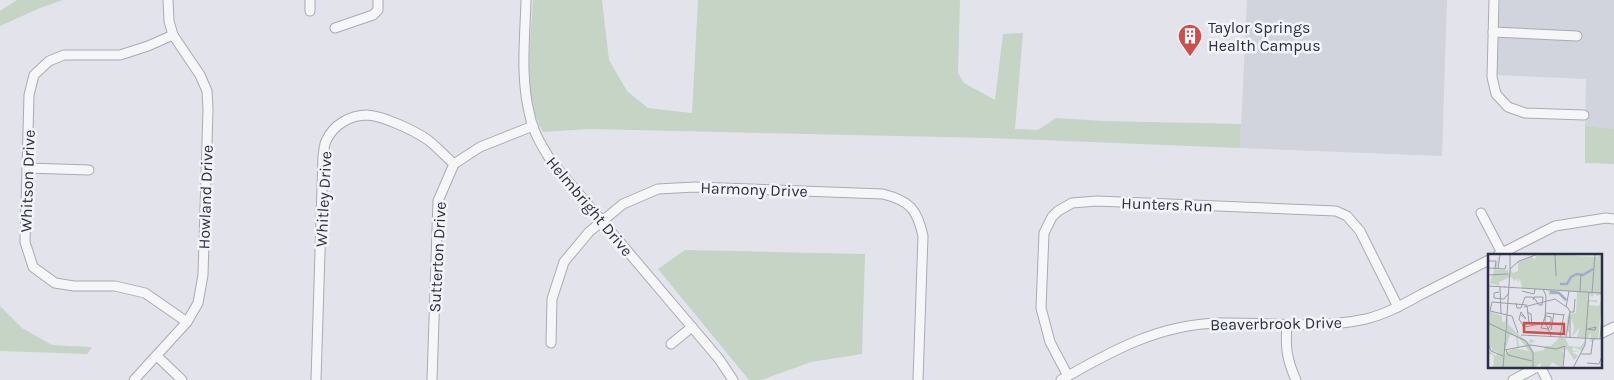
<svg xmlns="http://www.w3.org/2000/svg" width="1614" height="380" font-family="Karla,sans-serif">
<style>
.built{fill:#d1d3dd}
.green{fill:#c5d4c4}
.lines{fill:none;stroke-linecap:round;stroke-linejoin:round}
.minor-casing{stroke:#a8aab5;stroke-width:11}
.minor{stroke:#f6f6f9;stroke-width:9}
.labels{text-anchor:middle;stroke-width:5;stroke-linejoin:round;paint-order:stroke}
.poi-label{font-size:16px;fill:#2b2f43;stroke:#f3f4f8;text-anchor:start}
.street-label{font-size:16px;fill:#2b2f43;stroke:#f3f4f8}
.inset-river{fill:none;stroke:#9facca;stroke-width:2.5}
.inset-road{fill:none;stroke:#999ca8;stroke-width:1}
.view{fill:#cc4f4b;fill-opacity:0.15;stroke:#cc4f4b;stroke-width:2.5}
.inset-edge{fill:none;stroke:#2b2f43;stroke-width:2.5}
</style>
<rect width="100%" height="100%" fill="#e3e4eb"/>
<g class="built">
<path d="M1247 0H1447L1442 156 1240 148Z"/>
<path d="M1500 0H1614V129L1585 126 1586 79 1496 75Z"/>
</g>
<g class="green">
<path d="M17 0H63L40 8 0 26V11Z"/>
<path d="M533 0H602L609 60 627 91 648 108 692 113 698 0H960L958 73 964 83 995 100 1003 34 1023 33 1015 129 1038 130 1056 118 1104 121 1241 124 1240 148 989 138 589 129 543 132C522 97 531 39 533 0Z"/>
<path d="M1585 126 1614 129V164L1585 163Z"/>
<path d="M685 250 865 254 862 354 811 362 761 380H749L658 269Z"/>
<path d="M0 306 22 328 52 345 92 347 87 354 0 351Z"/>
</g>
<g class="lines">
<defs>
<g id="minor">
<path d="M310 0V11"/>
<path d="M526 0C525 38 520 78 530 116 533 132 542 146 551 161L719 359 733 380"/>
<path d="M1494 0 1492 77 1496 94 1508 107 1525 113 1584 115"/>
<path d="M335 28 373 15 378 10V0"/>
<path d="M1493 32 1577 36"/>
<path d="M173 35 148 46 120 55H64L49 61 34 75 29 95 25 242 33 267 55 283 74 286H115L145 293 187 322"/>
<path d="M27 168 89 170"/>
<path d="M1481 213 1502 253"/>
<path d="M1498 255 1555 226 1606 218 1614 219"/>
<path d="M1287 326C1285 347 1287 360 1296 380"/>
<path d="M1600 334 1614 327"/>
<path d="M551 343 552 299 564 262 589 232 623 204 658 189 695 187 883 194C910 201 917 209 923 236L918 380"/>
<path d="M671 344 692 327"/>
<path d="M157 356 182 380"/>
<path d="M1540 366 1547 380"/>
<path d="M1068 376 1050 342 1041 308 1044 233 1052 217 1058 211 1072 203 1097 201 1336 211 1347 216 1360 231 1398 307"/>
<path d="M134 380 187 322 198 303 203 275 208 109 207 91 200 75 173 35 169 21 168 0"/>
<path d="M316 380 323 156C324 151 324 145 326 141 333 125 350 115 367 115 384 116 415 131 428 140 437 147 445 156 454 164"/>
<path d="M432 380 438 201 454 164 480 147 533 126"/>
<path d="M1061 380C1111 351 1160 324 1219 323 1271 322 1314 330 1366 319 1386 314 1404 304 1422 294 1444 283 1467 271 1489 260"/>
<path d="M1513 380 1539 366"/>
</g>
</defs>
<use href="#minor" class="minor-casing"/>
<use href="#minor" class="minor"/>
</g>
<defs>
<symbol id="building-pin" viewBox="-11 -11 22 30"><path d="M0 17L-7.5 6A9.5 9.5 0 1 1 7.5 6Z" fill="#cc4f4b" stroke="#f3f4f8"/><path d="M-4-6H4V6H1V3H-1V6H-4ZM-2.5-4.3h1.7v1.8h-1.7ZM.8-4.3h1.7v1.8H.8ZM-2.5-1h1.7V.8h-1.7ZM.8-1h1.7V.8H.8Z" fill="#fff"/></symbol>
</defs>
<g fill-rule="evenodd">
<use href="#building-pin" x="1176" y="22" width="28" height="38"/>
</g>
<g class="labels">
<g class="poi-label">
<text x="1208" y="33">Taylor Springs<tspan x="1208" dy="18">Health Campus</tspan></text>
</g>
<g class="street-label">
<text transform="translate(27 181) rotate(-88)" y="6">Whitson Drive</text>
<text transform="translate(754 189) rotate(2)" y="6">Harmony Drive</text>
<text transform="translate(205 197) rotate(-88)" y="6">Howland Drive</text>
<text transform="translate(323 199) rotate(-87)" y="6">Whitley Drive</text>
<text transform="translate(1167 204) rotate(2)" y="6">Hunters Run</text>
<text transform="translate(590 206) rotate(50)" y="6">Helmbright Drive</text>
<text transform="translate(437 257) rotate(-87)" y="6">Sutterton Drive</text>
<text transform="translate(1276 323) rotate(-1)" y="6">Beaverbrook Drive</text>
</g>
</g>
<g transform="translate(1488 254)">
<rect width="114" height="114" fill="#e3e4eb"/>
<path d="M11 0 10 7 9 13 8 16H20L21 21 22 15 25 19 30 17V8L44 2 46 6 50 0 109 3 114 0V40L109 42 107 39 104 43 100 38V45L97 46H109V49L102 47 101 51 111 52 114 45 110 85 102 88 103 79 100 84 89 83 92 73 84 83 86 73 82 61 81 78 78 77 80 60 88 59 89 38 66 36 79 45V48L71 40 61 41 60 36 34 34 32 24 30 29 29 24 27 27 23 23 11 28V32L2 29ZM0 57 14 62V68L18 67V61L17 75 14 74 20 77 18 75 20 61V70L28 78 41 89 42 85 48 87 41 89 46 98 56 96 57 92H63L72 83 77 84 81 92 92 93 98 86 96 93 94 97 85 93V97L93 98H84L90 102 86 106 77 92V97L73 96 77 100 74 114 64 108 61 114H53V109L46 114H5L6 104 4 100 0 101V97H1L8 102 10 98 4 97V93L0 96ZM22 81 28 82 29 93 31 94 30 83 41 97 26 94 16 100Z" fill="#c5d4c4" fill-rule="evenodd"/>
<path class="inset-river" d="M72 30H79L83 23 89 20 95 21 105 15M62 38 71 39 78 46"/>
<path class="inset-road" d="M67 0 68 22M0 7H8L7 14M0 14 17 15 18 11M10 15 12 0M22 15 31 7 50 0M22 16V0M0 21 20 20M0 32 17 33M12 33 13 60M16 33 114 39M55 35 58 42 57 67 63 82M34 37 46 40 47 35M11 38 6 39V44L16 45 20 40M92 38 93 20M104 39 107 0M28 49 29 54H33L37 43H43L46 44 47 45 51 51H54L55 43H46V44L45 46M36 53 67 45 80 54 82 58M78 53 81 37M39 58 43 60 44 71M82 58H86L87 45M58 59 76 61M58 60 53 74 60 75 63 71M19 61 2 57 4 48 39 51M19 61 24 62 30 79M82 62V83M31 65 36 73 63 68V63L58 62M31 65 33 58 38 65 33 61M0 69 38 87 45 99V114M34 72 41 68 39 52M98 75 106 76H107L108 73 100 75M63 76 66 59M33 81 114 85M72 83 76 60M78 83 82 58M112 85 114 64M0 90 3 97 15 102M17 91 22 16M43 91 68 95 77 92 75 114M16 96 43 91M18 96 20 101 44 107M93 100H103L105 85M99 109 111 110 114 102M15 114 17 89M85 114 97 91 101 38"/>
<path class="view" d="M36 69 76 70V80L36 78Z"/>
<rect width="114" height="114" class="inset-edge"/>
</g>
</svg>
